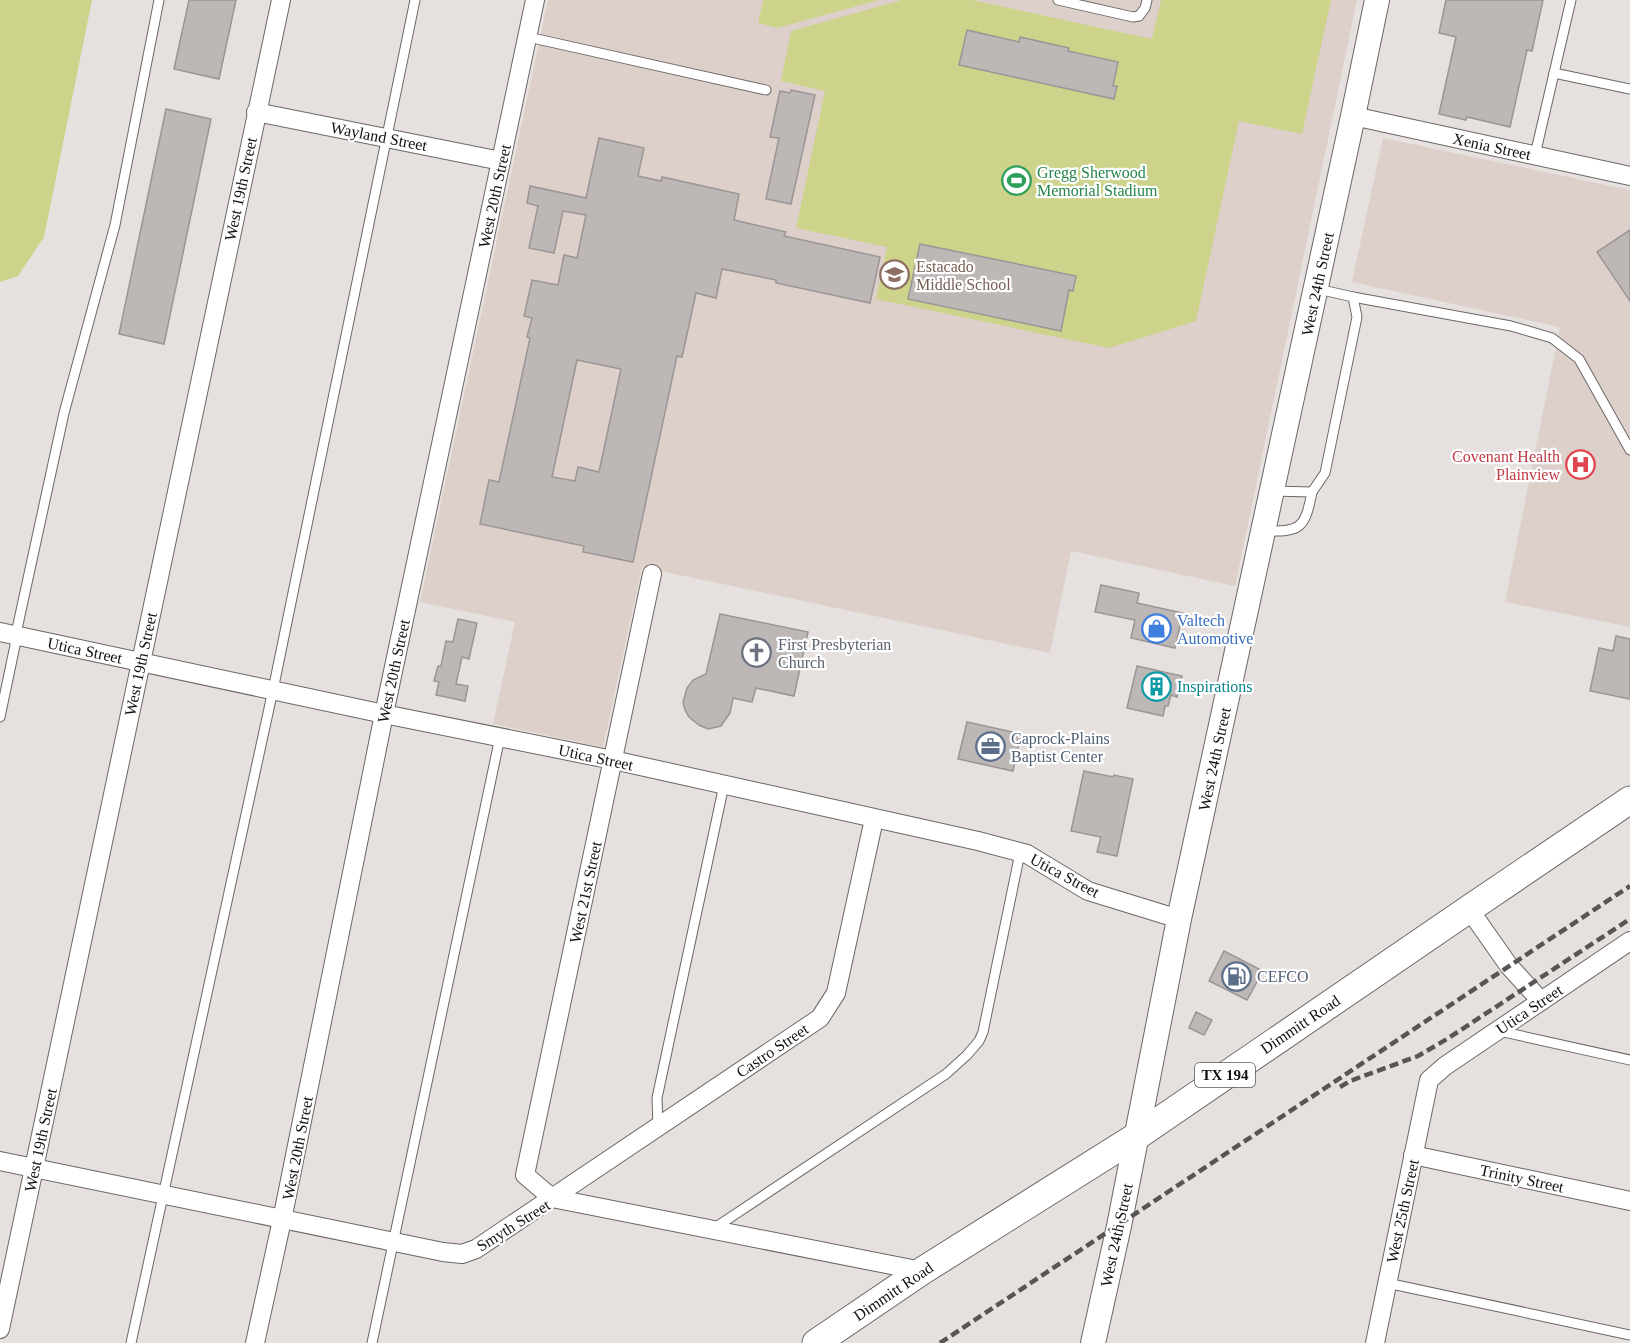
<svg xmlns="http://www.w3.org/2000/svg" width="1630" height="1343" font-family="Georgia,serif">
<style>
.built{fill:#ddd0cb}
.green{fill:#cdd38a}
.building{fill:#bdb7b6;stroke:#9b9595;stroke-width:1.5;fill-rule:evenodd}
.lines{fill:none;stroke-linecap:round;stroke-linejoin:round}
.service-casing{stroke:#6c6765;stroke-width:11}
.minor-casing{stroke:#6c6765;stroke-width:20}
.secondary-casing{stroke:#6c6765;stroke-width:26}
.primary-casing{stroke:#6c6765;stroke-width:29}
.service{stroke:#fff;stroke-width:9}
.minor{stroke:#fff;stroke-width:18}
.secondary{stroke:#fff;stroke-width:24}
.primary{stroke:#fff;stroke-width:27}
.rail{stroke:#585554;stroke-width:4.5;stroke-dasharray:9 4.5;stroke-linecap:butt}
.labels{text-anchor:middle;stroke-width:4.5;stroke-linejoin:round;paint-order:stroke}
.shield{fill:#fff;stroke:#5a5858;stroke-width:1.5}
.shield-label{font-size:15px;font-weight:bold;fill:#131110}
.street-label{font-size:16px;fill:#131110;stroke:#fff}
.leisure-label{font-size:16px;fill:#27864d;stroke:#fff;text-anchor:start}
.education-label{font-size:16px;fill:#785e54;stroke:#fff;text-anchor:start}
.health-label{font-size:16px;fill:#be3a42;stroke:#fff;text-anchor:end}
.shop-label{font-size:16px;fill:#366cbe;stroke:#fff;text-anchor:start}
.worship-label{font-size:16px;fill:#5b616d;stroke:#fff;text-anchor:start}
.culture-label{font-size:16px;fill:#0d838f;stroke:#fff;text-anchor:start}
.service-label{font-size:16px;fill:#4e5e75;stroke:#fff;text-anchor:start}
</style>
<rect width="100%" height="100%" fill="#e6e0de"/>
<g class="built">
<path d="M548 0H1357L1235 586 1071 551 1050 653 642 567 603 747 493 724 515 622 420 602Z"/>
<path d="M1383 138 1630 190V627L1505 602 1560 327 1352 282Z"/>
</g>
<g class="green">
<path d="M0 0H92L44 237 18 276 0 282Z"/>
<path d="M763 0H879L777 28 758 23Z"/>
<path d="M902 0H972L1152 39 1161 0H1331L1302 134 1239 121 1196 321 1109 348 876 299 887 247 796 228 825 91 781 81 791 31Z"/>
</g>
<g class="building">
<path d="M189 0H236L219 79 174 69Z"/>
<path d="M1446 0H1543L1532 51 1527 50 1510 127 1467 117 1466 120 1439 114 1456 37 1439 33Z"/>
<path d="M967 30 1019 42 1020 37 1069 48 1068 51 1118 62 1113 86H1117L1114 99 959 65Z"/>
<path d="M791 90 815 95 791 204 766 199 779 138 770 137 780 91 790 93Z"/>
<path d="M166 109 211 119 164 344 119 334Z"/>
<path d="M599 138 644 148 638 176 661 181 662 177 739 194 734 220 786 232 784 236 880 257 870 303 776 283V280L722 269 716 298 696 293 682 357 677 356 633 562 583 552 584 546 480 524 489 480 499 482 530 338 527 337 532 318 524 316 532 280 558 285 564 255 577 258 586 215 563 211 554 253 529 248 538 206 527 203 530 186 586 198ZM577 360 621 369 599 472 578 467 575 481 552 477Z"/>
<path d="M1630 230V301L1597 252Z"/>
<path d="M920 244 1076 276 1073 291 1069 290 1061 331 908 299Z"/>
<path d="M1101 585 1139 593 1137 603 1183 613 1175 648 1131 638 1135 620 1095 612Z"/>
<path d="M720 614 808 632 794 696 756 688 752 702 733 698 730 713 721 726 708 729 699 725 689 717 685 710 683 702 687 688 693 680 706 674Z"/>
<path d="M458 619 477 623 469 659 462 657 456 684 468 686 465 701 436 695 439 682 434 681 438 666H441L446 641 453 642Z"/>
<path d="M1616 636 1630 639V699L1590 691 1599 648 1613 651Z"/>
<path d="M1137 666 1182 676 1177 697 1171 695 1168 706H1165L1163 716 1127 708Z"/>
<path d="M967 722 1021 734 1013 771 958 759Z"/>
<path d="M1084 771 1113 777 1114 775 1133 779 1117 856 1097 852 1101 837 1071 831Z"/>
<path d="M1224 951 1263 971 1247 1000 1209 981Z"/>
<path d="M1196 1012 1212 1020 1204 1035 1189 1028Z"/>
</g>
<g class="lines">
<defs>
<g id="service">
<path d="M1058 0 1133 17 1139 16 1145 8 1147 0"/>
<path d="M528 37 766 90"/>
<path d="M1554 73 1630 89"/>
<path d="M1535 155 1571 0"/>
<path d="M1353 297 1511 326 1552 338 1579 359 1630 450"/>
<path d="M1272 491 1312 492 1325 473 1357 317 1353 297 1318 289"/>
<path d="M1265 531C1302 532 1305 527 1312 492"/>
<path d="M0 717 17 636V629L64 413 115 225 159 0"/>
<path d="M1499 1031 1630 1060"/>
<path d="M658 1127 657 1098 724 785"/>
<path d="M713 1229 946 1074 967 1055 979 1041 983 1032 1020 853"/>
<path d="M1387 1283 1630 1335"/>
<path d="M131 1343 273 690 415 0"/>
<path d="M372 1343 500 737"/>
</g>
<g id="minor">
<path d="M256 112 501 161"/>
<path d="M1353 116 1630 176"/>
<path d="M652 574 525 1175 552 1198 820 1018 836 993 874 819"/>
<path d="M0 632 384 714 613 760 978 841 1027 854 1088 891 1179 919"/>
<path d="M1469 909 1509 966 1541 1001"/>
<path d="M1413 1155 1630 1201"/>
<path d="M0 1161 443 1252 462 1254 476 1249 552 1198 922 1271"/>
<path d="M0 1329 281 0"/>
<path d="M255 1343 282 1220 384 714 535 0"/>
<path d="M1375 1343 1429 1080 1445 1066 1630 941"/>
</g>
<path id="secondary" d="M1093 1343 1119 1226 1179 919 1353 116 1377 0"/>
<path id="primary" d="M816 1343 922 1271 1137 1136 1469 909 1630 800"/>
</defs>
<use href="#service" class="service-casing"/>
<use href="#minor" class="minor-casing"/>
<use href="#secondary" class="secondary-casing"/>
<use href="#primary" class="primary-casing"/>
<use href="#service" class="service"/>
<use href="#minor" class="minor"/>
<use href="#secondary" class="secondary"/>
<use href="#primary" class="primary"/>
<g class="rail">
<path d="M1340 1087 1350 1081 1418 1056 1447 1039 1630 919"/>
<path d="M940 1343 1630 886"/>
</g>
</g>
<defs>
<symbol id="stadium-ring" viewBox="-11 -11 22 22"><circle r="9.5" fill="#fff" stroke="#2e9e5b" stroke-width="1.5"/><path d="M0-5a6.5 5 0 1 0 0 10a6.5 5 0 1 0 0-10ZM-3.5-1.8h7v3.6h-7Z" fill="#2e9e5b"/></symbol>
<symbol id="school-ring" viewBox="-11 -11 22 22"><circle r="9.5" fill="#fff" stroke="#8d6e63" stroke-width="1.5"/><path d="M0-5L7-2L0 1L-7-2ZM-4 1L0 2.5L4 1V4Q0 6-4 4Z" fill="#8d6e63"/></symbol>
<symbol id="hospital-ring" viewBox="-11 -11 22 22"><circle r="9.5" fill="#fff" stroke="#e0444e" stroke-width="1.5"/><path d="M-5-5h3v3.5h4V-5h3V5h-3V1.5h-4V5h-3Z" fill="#e0444e"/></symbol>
<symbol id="shop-ring" viewBox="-11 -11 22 22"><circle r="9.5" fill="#fff" stroke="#3f7fe0" stroke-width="1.5"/><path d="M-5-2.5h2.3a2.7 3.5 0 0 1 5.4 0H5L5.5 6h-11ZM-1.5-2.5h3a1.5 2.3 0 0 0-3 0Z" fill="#3f7fe0"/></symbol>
<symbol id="church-ring" viewBox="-11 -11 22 22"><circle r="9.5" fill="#fff" stroke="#6b7280" stroke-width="1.5"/><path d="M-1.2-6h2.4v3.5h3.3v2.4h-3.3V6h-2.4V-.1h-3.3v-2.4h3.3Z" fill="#6b7280"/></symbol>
<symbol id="building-ring" viewBox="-11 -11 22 22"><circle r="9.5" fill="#fff" stroke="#0f9aa8" stroke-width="1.5"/><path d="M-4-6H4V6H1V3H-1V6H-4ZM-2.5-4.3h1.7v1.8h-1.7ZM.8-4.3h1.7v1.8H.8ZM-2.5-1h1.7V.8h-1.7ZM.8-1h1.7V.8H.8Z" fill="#0f9aa8"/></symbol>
<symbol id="office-ring" viewBox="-11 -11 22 22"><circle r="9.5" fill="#fff" stroke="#5c6f8a" stroke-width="1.5"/><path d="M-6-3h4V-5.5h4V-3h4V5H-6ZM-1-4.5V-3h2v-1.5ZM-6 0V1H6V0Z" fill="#5c6f8a"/></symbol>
<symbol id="fuel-ring" viewBox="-11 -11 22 22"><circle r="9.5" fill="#fff" stroke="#5c6f8a" stroke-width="1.5"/><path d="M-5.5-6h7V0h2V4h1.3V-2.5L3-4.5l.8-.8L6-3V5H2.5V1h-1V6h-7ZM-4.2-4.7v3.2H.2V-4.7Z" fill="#5c6f8a"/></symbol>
</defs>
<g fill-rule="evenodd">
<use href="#stadium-ring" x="1000" y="164" width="33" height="33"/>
<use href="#school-ring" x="878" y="258" width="33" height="33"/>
<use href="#hospital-ring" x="1564" y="448" width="33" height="33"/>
<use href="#shop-ring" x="1140" y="612" width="33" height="33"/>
<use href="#church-ring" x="740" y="636" width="33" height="33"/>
<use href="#building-ring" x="1140" y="670" width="33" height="33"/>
<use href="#office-ring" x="974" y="730" width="33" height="33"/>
<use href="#fuel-ring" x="1220" y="960" width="33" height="33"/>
</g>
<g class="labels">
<rect class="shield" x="1195" y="1063" width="60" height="24" rx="4.5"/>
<g class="shield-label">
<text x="1225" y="1080">TX 194</text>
</g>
<g class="street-label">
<text transform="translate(379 136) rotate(11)" y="6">Wayland Street</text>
<text transform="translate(1492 146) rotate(12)" y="6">Xenia Street</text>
<text transform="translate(240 189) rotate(-78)" y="6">West 19th Street</text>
<text transform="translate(494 196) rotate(-78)" y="6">West 20th Street</text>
<text transform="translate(1317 284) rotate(-78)" y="6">West 24th Street</text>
<text transform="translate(85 650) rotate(12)" y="6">Utica Street</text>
<text transform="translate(140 664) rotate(-78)" y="6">West 19th Street</text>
<text transform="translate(393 671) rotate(-78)" y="6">West 20th Street</text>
<text transform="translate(596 757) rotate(12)" y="6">Utica Street</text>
<text transform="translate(1214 759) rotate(-78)" y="6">West 24th Street</text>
<text transform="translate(1065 875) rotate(28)" y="6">Utica Street</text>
<text transform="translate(585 892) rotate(-78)" y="6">West 21st Street</text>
<text transform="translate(1529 1009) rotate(-34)" y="6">Utica Street</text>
<text transform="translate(1300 1024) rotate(-34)" y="6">Dimmitt Road</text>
<text transform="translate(772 1050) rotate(-34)" y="6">Castro Street</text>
<text transform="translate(40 1140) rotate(-78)" y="6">West 19th Street</text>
<text transform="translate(297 1148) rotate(-79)" y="6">West 20th Street</text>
<text transform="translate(1522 1178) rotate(12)" y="6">Trinity Street</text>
<text transform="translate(1402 1211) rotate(-78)" y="6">West 25th Street</text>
<text transform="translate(513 1225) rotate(-32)" y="6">Smyth Street</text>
<text transform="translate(1116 1235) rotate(-78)" y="6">West 24th Street</text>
<text transform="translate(893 1291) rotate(-34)" y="6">Dimmitt Road</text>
</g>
<g class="leisure-label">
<text x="1037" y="178">Gregg Sherwood<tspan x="1037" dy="18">Memorial Stadium</tspan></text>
</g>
<g class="education-label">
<text x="916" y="272">Estacado<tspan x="916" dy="18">Middle School</tspan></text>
</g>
<g class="health-label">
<text x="1560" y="462">Covenant Health<tspan x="1560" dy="18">Plainview</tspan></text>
</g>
<g class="shop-label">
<text x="1177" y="626">Valtech<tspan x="1177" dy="18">Automotive</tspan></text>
</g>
<g class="worship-label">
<text x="778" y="650">First Presbyterian<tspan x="778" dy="18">Church</tspan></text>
</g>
<g class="culture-label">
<text x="1177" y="692">Inspirations</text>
</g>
<g class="service-label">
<text x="1011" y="744">Caprock-Plains<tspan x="1011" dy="18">Baptist Center</tspan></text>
<text x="1257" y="982">CEFCO</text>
</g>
</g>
</svg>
